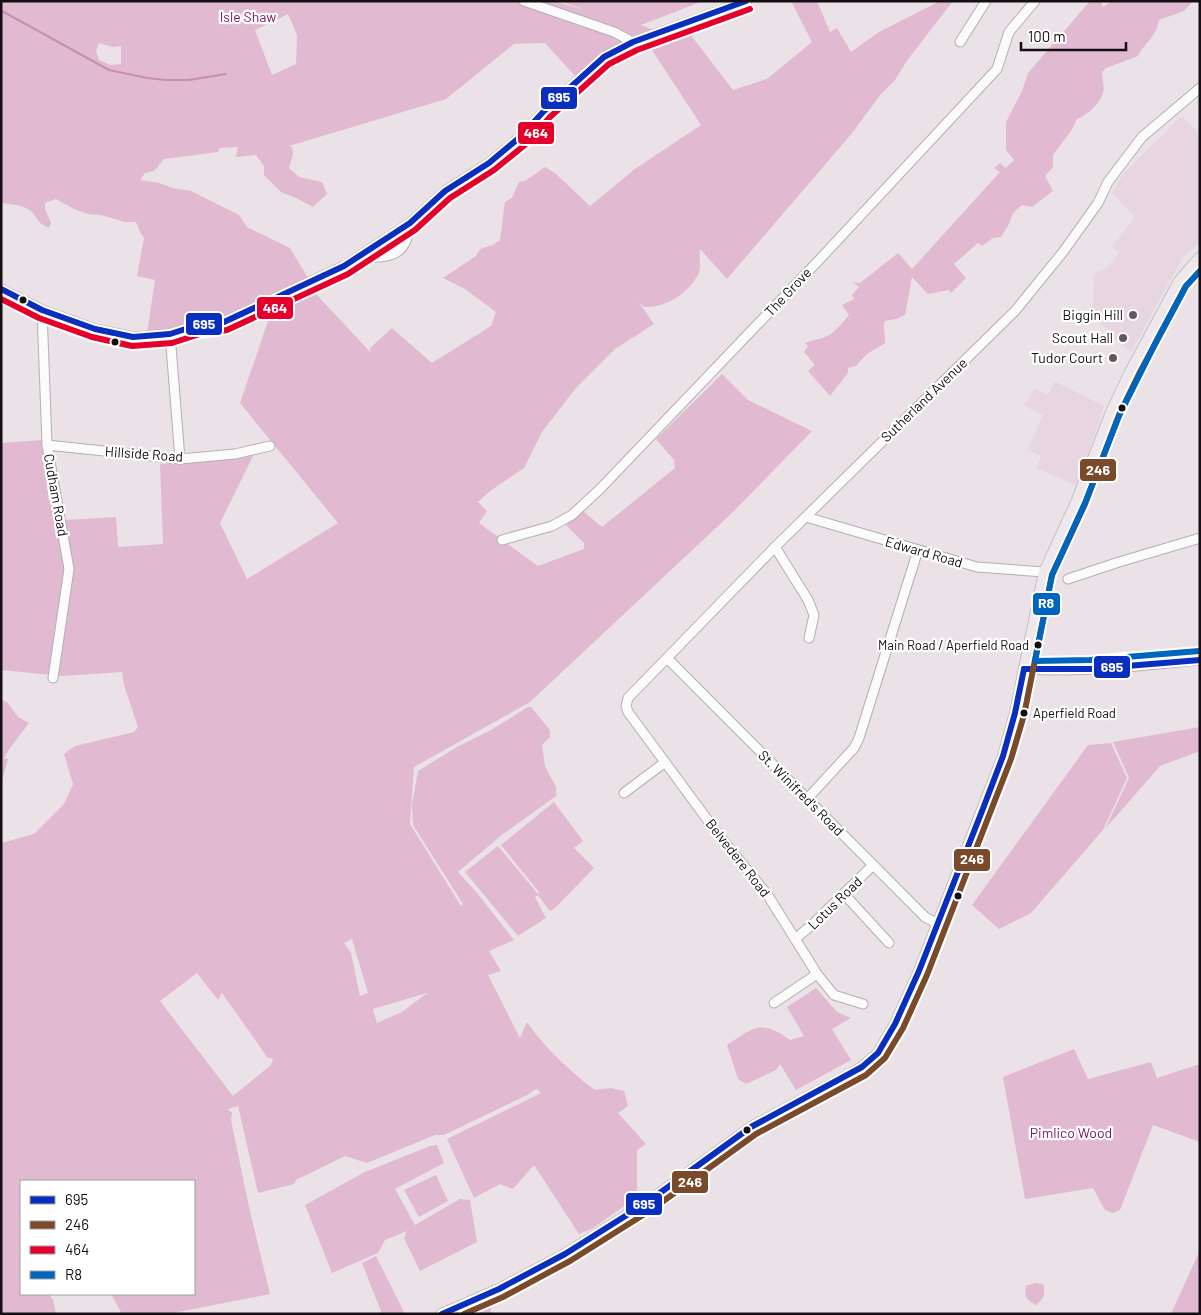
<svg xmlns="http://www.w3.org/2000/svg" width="1201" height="1315" font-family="Barlow,sans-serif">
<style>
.built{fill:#e7d6df}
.green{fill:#e1bad2;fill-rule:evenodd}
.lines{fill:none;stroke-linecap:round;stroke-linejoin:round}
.stream{stroke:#c68fb2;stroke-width:2}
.minor-casing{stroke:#b5afb2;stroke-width:11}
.major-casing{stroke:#c4c0c2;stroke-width:12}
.minor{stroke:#fcfbfb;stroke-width:9}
.major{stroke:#eee8ec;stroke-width:10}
.bus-1-casing{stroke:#fff;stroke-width:10}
.bus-2-casing{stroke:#fff;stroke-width:10}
.bus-3-casing{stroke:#fff;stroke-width:10}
.bus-4-casing{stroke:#fff;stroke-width:10}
.bus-1{stroke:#0a2ebe;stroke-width:6}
.bus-2{stroke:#7a4b2a;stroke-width:6}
.bus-3{stroke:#e4002b;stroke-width:6}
.bus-4{stroke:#0065bd;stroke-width:6}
.bus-dot{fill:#150f13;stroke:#fff;stroke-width:2}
.poi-dot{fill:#60595d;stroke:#fff;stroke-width:2}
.labels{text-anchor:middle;stroke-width:4.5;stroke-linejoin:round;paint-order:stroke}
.bus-label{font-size:13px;fill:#150f13;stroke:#fff;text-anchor:end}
.park-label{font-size:14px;fill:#731859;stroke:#fff}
.street-label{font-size:14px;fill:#150f13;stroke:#fff}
.poi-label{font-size:14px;fill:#150f13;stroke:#fff;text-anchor:end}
.line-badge{stroke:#fff;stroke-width:2}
.badge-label{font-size:14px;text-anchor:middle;font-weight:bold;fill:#fff}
</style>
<rect width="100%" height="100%" fill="#eae2e6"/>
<g class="built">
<path d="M1182 116 1200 135V243L1183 257 1131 352 1113 337 1115 332 1099 324 1102 317 1093 312 1094 275 1108 266 1119 253 1112 246 1135 217 1112 193 1123 174Z"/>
<path d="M1054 381 1104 406 1077 486 1036 468 1041 456 1028 450 1043 415 1024 406 1035 389 1048 395Z"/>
</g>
<g class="green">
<path d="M1 1H554L588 11 559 1H703L641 25 654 30 602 53 575 76 545 43 514 44 446 99 289 146 292 147 293 154 289 168 299 177 322 182 327 194 313 207 296 198 281 192 264 175V166L256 155 236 157 238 147 220 148 218 152 164 159 154 171 145 173 140 180 159 183 173 188 191 191 239 215 247 227 290 248 308 278 304 281 371 353 370 348 392 328 432 363 491 326 496 312 465 289 443 278 476 256 480 249 493 245 500 240 505 202 512 198 519 182 525 181 545 167 555 173 590 206 635 169 701 125 648 44 687 30 733 90 767 79 812 42 792 3 797 1H817L830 32 837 28 851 52 879 32 940 1H953L906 62 895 80 881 94 853 132 727 279 700 249C699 256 701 267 699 273 689 293 666 308 644 307L638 301 654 324 615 349 575 389 542 432 524 468 490 491 478 502 487 511 479 523 538 566 584 549V543L566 525 583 511 602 527 675 468 674 460 656 439 722 374 748 400 812 431 733 512 530 702 414 767 410 824 461 906 463 904 413 825 412 805 418 771 457 747 491 730 528 707H531L550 730V737L542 745 545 766 556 787V796L503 834 458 872 477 893 514 940 489 951 501 971 488 975 520 1038 527 1022C542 1045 573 1074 595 1090L611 1088 624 1091 628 1106 618 1113 646 1144 637 1150V1197L593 1228 579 1234 534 1165 513 1189 500 1184 474 1198 447 1139 541 1093 536 1089 527 1095 444 1135H435L367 1163 345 1156 296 1180 294 1184 258 1193 238 1106 228 1109 232 1113 231 1120 249 1207 270 1294 168 1314H122L111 1294H194V1181H21V1294H49L53 1300 56 1314H1V843L34 834 64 804 73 784 64 754 75 746 134 732 138 727 124 685 122 672 62 676 1 670V443L42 440 49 501 53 500 65 567 64 574 72 568 65 520 116 517 118 547 163 544 160 464 253 456 220 523 247 579 338 523 240 403 278 292 219 318 147 333 155 280 137 276 144 238 140 232 136 222H125L101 215 88 214 74 209 56 199 45 203V209L51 223 49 228C37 223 39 220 32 212 25 205 10 204 1 203ZM288 14 297 35 296 64 272 75 255 30ZM99 43 113 47 121 46V64L110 65 99 60 96 51ZM352 939 368 993 360 996 351 953 344 943ZM197 973 218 1000 222 993 267 1057 273 1059 271 1065 233 1096 160 1001ZM427 993 402 1012 377 1023 373 1009Z"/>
<path d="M1090 1H1101L1103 7 1111 1H1193L1184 11 1159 20C1155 40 1146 40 1138 56L1106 68 1102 72C1102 79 1105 88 1103 93 1099 105 1087 115 1077 119L1071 131 1053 155V167L1045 176 1053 191 1032 207 1022 205 1013 213 1009 224 1001 237 993 238 982 246 978 243 954 264 966 278 951 293 949 290 928 294 912 277 905 315 896 319 885 321C882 328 886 335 885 343L867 354 856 366 848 368V373L830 396 808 371 815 365 804 352 808 346 805 343C812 340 818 340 825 337 835 333 842 323 849 315L842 305 854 299 852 295 859 287 853 282 860 283 898 253 912 269 1000 172 994 168 1000 163 1006 168 1014 160 1006 150V122L1022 91 1028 73Z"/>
<path d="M1 700 7 702 18 717 29 723 10 748 4 758 8 759 1 784Z"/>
<path d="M1200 727V751L1160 766 1105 829 1129 778 1113 742Z"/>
<path d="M1111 743 1127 778 1103 830 1031 913 999 929 972 905 1088 745Z"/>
<path d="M554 802 583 841 574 848 594 868 555 908 550 911 538 895 535 897 546 918 518 936 465 872 498 846 538 894 539 892 501 845Z"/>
<path d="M816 988 837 1012 851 1018 832 1029 851 1060 796 1090 780 1064 776 1070 746 1084 738 1079 727 1045C754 1027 762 1019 790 1040L804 1036 787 1007Z"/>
<path d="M1074 1049 1088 1079 1151 1062 1157 1078 1200 1064V1142L1153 1125 1120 1210 1113 1213 1105 1210 1093 1188 1025 1199 1003 1077Z"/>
<path d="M437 1145 444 1163 395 1189 415 1225 460 1199 470 1200 477 1242 420 1271 404 1238 407 1231 385 1240 378 1253 332 1273 305 1205 365 1172 430 1146Z"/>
<path d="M436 1175 448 1201 419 1217 404 1190Z"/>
<path d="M1200 1250V1314H1171Z"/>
<path d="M376 1256 405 1314H382L362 1263Z"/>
<path d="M1035 1283 1043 1284C1046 1294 1044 1298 1036 1305 1027 1300 1024 1297 1026 1286Z"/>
<path d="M490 1299 491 1314H455Z"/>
</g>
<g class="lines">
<path class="stream" d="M2 11 109 70 147 78 166 80H189L226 74"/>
<defs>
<g id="minor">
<path d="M524 1 614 32 633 42"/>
<path d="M960 42 986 1"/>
<path d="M357 258C388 257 407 259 410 223"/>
<path d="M1 289 42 310 95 329 133 337 170 334 198 325 224 322 344 266 410 223 445 191 489 163 520 137 544 111 604 57 633 42 747 1"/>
<path d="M42 310 47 445 69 569 53 678"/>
<path d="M170 334 180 459"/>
<path d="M47 445 180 459 235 454 270 446"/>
<path d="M806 517 977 567 1044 572"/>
<path d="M502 540 552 526 572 515 600 489 820 259 997 69 1009 32 1035 1"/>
<path d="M775 547 808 600 814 615 809 638"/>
<path d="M1068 579 1119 562 1200 538"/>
<path d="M667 658 925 917 938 924"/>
<path d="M1024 669C1083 673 1142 665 1200 660"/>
<path d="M624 793 664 763"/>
<path d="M807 799 854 748 859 738 918 550"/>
<path d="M845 895 889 943"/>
<path d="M795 939 813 924 873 865"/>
<path d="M774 1003 817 974"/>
<path d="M863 1004 834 995 817 974 767 894 718 834 628 712 626 706 628 698 775 547 1015 311 1063 252 1098 203 1108 182 1142 137 1200 88"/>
</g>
<path id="major" d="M441 1314 499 1289 565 1254 646 1203 751 1127 841 1079 862 1067 878 1053 895 1024 919 971 1003 756 1015 713 1044 572 1077 500 1111 412 1131 370 1179 281 1200 257"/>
</defs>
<use href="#minor" class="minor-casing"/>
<use href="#major" class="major-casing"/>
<use href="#minor" class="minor"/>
<use href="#major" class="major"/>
<defs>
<g id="bus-1">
<path d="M1 289 42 310 95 329 133 337 170 334 198 325 224 322 344 266 410 223 445 191 489 163 520 137 544 111 604 57 633 42 746 1"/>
<path d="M1024 669H1090L1200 660"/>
<path d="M442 1314 499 1289 565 1254 646 1203 751 1127 862 1067 878 1053 895 1024 919 971 984 806 1003 756 1015 713 1024 669"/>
</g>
<path id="bus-2" d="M464 1314 503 1297 570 1261 651 1210 756 1134 866 1075 885 1058 903 1028 927 975 1011 759 1024 715 1052 575 1085 504 1119 415 1139 374 1186 286 1200 271"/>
<path id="bus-3" d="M1 299 39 318 92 337 132 346 172 343 200 334 227 330 348 274 415 230 450 198 494 170 526 144 550 117 609 64 637 50 750 9"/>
<path id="bus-4" d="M1199 651 1090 660 1035 661 1052 575 1085 503 1119 416 1157 340 1186 286 1200 271"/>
</defs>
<use href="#bus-1" class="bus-1-casing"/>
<use href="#bus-2" class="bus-2-casing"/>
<use href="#bus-3" class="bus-3-casing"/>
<use href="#bus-4" class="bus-4-casing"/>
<use href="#bus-1" class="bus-1"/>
<use href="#bus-2" class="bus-2"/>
<use href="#bus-3" class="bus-3"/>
<use href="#bus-4" class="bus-4"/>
</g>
<g class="bus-dot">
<circle cx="23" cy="300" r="4.5"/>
<circle cx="115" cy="342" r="4.5"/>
<circle cx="1122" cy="408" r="4.5"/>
<circle cx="1038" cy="645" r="4.5"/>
<circle cx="1024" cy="713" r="4.5"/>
<circle cx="958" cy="896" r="4.5"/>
<circle cx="747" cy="1130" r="4.5"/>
</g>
<g class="poi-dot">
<circle cx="1133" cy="315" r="5"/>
<circle cx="1123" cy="338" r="5"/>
<circle cx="1113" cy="358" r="5"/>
</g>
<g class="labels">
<g class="bus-label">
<text x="1029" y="650">Main Road / Aperfield Road</text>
<text x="1033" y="718" text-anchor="start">Aperfield Road</text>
</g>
<g class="park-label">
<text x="248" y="22">Isle Shaw</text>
<text x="1071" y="1138">Pimlico Wood</text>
</g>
<g class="street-label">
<text transform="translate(788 292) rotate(-47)" y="5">The Grove</text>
<text transform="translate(924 400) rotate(-44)" y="5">Sutherland Avenue</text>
<text transform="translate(144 454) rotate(4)" y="5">Hillside Road</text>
<text transform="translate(56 495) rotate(80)" y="5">Cudham Road</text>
<text transform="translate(924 552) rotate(16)" y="5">Edward Road</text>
<text transform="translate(801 793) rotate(45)" y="5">St. Winifred's Road</text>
<text transform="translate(738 858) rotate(52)" y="5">Belvedere Road</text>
<text transform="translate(835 903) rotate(-44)" y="5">Lotus Road</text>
</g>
<g class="poi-label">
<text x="1123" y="320">Biggin Hill</text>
<text x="1113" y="343">Scout Hall</text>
<text x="1103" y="363">Tudor Court</text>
</g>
</g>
<g class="line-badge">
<rect x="540" y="86" width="38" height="24" rx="5" fill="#0a2ebe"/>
<rect x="517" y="121" width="38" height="24" rx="5" fill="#e4002b"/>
<rect x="256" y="296" width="38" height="24" rx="5" fill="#e4002b"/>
<rect x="185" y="312" width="38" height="24" rx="5" fill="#0a2ebe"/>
<rect x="1079" y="458" width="38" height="24" rx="5" fill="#7a4b2a"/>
<rect x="1032" y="592" width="29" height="24" rx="5" fill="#0065bd"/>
<rect x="1093" y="655" width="38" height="24" rx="5" fill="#0a2ebe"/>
<rect x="953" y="848" width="38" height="24" rx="5" fill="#7a4b2a"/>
<rect x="671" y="1170" width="38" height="24" rx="5" fill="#7a4b2a"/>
<rect x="625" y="1192" width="38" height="24" rx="5" fill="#0a2ebe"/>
</g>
<g class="badge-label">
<text x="559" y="102">695</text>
<text x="536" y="138">464</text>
<text x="275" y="313">464</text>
<text x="204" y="329">695</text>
<text x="1098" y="475">246</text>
<text x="1046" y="608">R8</text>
<text x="1112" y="672">695</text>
<text x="972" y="864">246</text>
<text x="690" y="1187">246</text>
<text x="644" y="1209">695</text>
</g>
<rect width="1201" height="1315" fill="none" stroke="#150f13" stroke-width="5"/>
<rect x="20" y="1180" width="175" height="115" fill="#ffffff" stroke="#a19fa1"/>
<rect x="30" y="1196" width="25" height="8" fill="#0a2ebe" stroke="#a19fa1"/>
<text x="65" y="1205" font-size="15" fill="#150f13">695</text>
<rect x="30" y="1221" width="25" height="8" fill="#7a4b2a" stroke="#a19fa1"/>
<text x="65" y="1230" font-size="15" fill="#150f13">246</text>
<rect x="30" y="1246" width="25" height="8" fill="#e4002b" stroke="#a19fa1"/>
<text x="65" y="1255" font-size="15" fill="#150f13">464</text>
<rect x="30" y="1271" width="25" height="8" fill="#0065bd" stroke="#a19fa1"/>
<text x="65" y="1280" font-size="15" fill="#150f13">R8</text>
<path d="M1021 42v8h105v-8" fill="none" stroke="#150f13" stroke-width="2.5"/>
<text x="1028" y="42" font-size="15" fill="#150f13" stroke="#ffffff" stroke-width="4" paint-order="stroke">100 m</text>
</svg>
